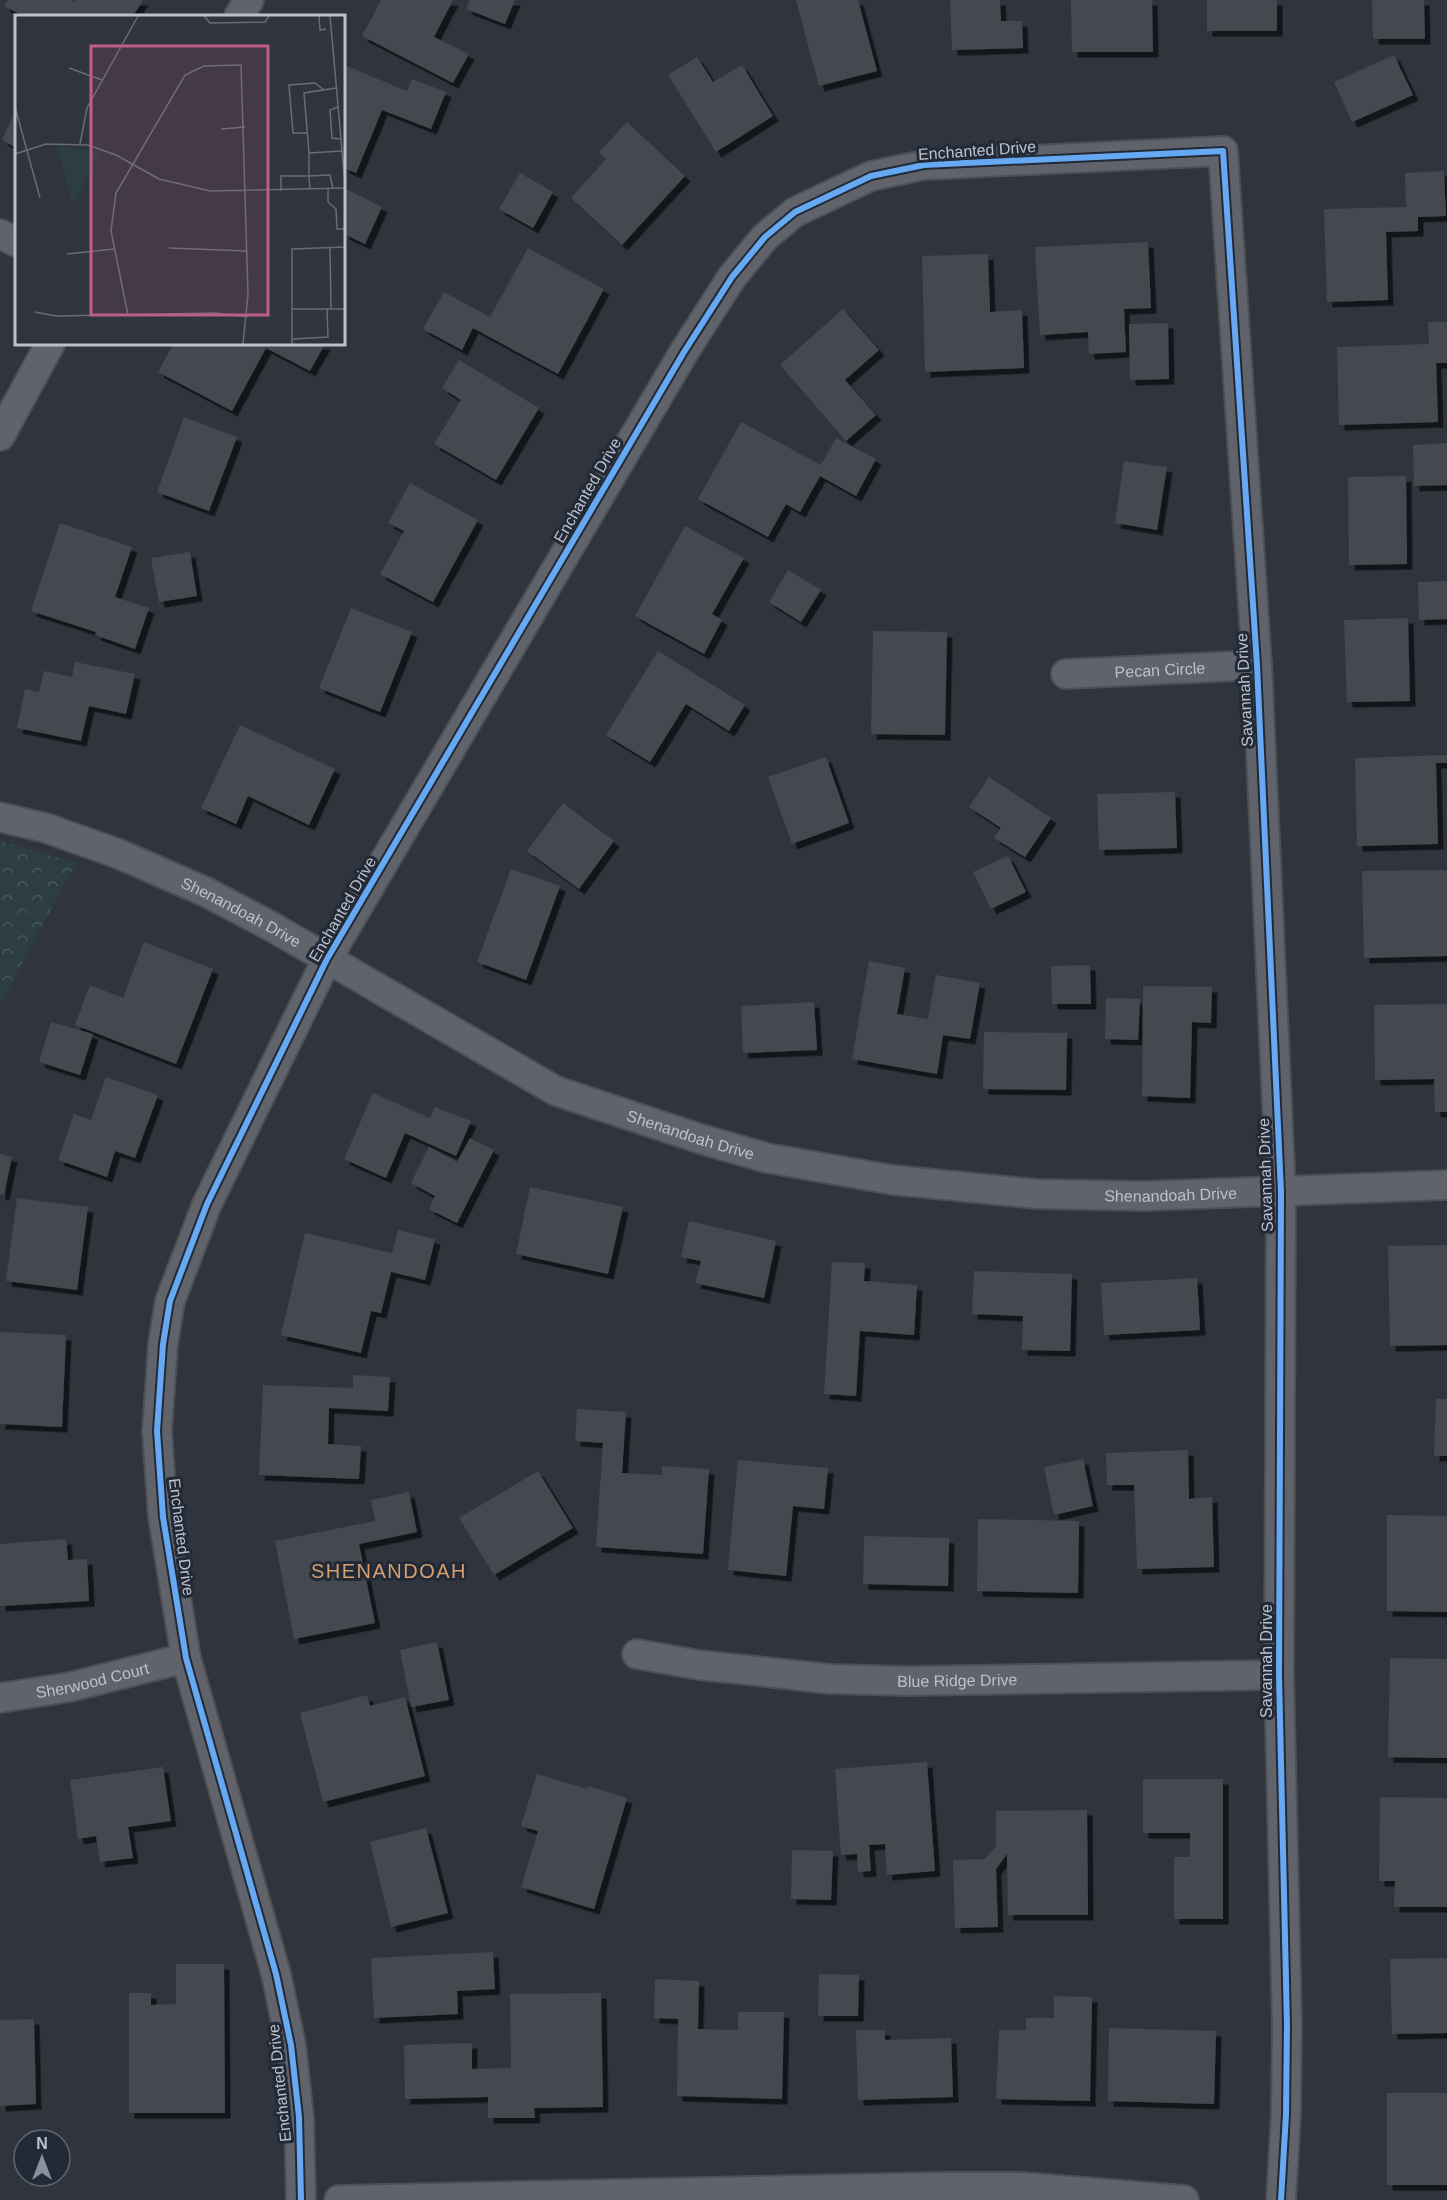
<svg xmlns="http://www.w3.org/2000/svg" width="1447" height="2200" font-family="Helvetica,sans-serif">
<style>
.park{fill:url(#park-crowns)}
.building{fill:#444950;filter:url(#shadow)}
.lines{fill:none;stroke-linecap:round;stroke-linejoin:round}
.street-casing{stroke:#4b4f56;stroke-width:32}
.street{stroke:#60636a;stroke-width:28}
.cycleway-casing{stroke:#222a38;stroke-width:10}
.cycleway{stroke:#66a8f1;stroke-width:6}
.labels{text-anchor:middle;stroke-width:6;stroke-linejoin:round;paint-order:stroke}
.street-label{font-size:16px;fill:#bbc1cc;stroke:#222a38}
.quarter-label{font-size:20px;letter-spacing:1.5px;fill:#d39f6f;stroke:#222a38}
.inset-road{fill:none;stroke:#676c76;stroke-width:1.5}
.view{fill:#bf5c88;fill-opacity:0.15;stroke:#bf5c88;stroke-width:3}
.inset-edge{fill:none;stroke:#bbc1cc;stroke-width:3}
</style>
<defs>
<pattern id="park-crowns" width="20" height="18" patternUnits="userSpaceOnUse" patternTransform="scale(1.5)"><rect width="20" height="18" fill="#2c3e43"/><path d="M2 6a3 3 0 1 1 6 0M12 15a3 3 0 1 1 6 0" fill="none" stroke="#49585d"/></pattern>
<filter id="shadow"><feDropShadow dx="5.5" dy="5.5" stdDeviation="0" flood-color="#0009"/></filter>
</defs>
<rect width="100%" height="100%" fill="#2f343d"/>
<path class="park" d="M0 841 76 863 0 1005Z"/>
<g class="building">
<path d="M8 0H71L74 2 75 0H143L133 16H23L4 6Z"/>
<path d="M381 0H453L434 37 469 54 453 83 362 36Z"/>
<path d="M470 0H515L505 24 466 9Z"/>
<path d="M796 0H858L877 71 819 86Z"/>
<path d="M950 0H1000L1001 21H1022L1023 48 952 50Z"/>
<path d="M1071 0H1152L1153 52H1072Z"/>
<rect x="1207" y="0" width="70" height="31"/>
<path d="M1372 0H1424L1425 39H1373Z"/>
<path d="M1394 55 1413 95 1352 122 1334 82Z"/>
<path d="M697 57 713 82 742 65 773 116 716 152 668 75Z"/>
<path d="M344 65 407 91 412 79 446 92 431 129 382 110 356 173 344 168Z"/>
<path d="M16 110V148L2 140Z"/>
<path d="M627 122 685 176 622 245 571 198 606 159 599 152Z"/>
<path d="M1444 171 1446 216 1418 217V231L1386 232 1388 300 1327 302 1324 209 1406 207 1405 173Z"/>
<path d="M520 173 553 192 533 228 499 209Z"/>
<path d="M344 188 382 207 365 244 344 234Z"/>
<path d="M1148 242 1151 308 1124 309 1126 352 1089 354 1088 332 1040 335 1035 247Z"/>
<path d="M528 248 604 289 558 374 473 328 462 350 423 329 444 292 490 317Z"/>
<path d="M988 254 990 312 1022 310 1024 368 925 372 922 256Z"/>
<path d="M843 309 879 350 845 380 876 415 846 441 780 365Z"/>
<path d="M1428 322H1447V363H1436L1438 422 1339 425 1337 347 1429 344Z"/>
<path d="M1168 323 1169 379 1130 380 1129 324Z"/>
<path d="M173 344H325L310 371 266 348 232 411 158 372Z"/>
<path d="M459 360 539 408 496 480 434 444 461 400 442 388Z"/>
<path d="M184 417 237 437 209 511 157 492Z"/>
<path d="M741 422 821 465 836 438 876 459 856 496 820 476 800 512 786 504 768 537 698 499Z"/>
<path d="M1447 443V485L1414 486 1413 445Z"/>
<path d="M1124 461 1167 467 1157 530 1115 523Z"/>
<path d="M1406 476 1407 564 1349 565 1348 477Z"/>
<path d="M410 483 478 520 433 602 380 574 404 531 388 523Z"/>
<path d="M60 523 132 547 115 597 149 608 135 649 95 635 96 632 31 611Z"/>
<path d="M685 526 744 558 712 614 722 620 704 654 635 616Z"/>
<path d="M190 552 197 596 159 602 151 558Z"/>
<path d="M788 570 821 590 801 622 769 602Z"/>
<path d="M1447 581V619L1419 620 1418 582Z"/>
<path d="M351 608 412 632 380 712 319 688Z"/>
<path d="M1408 618 1410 701 1347 702 1344 620Z"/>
<path d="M873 631 947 632 945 735 871 734Z"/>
<path d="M658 651 745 705 729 731 686 704 650 762 606 735Z"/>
<path d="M75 662 135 674 126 714 89 706 81 741 17 728 25 689 39 692 44 671 72 677Z"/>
<path d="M240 725 335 769 309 825 248 796 236 824 201 808Z"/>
<path d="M1447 755V763H1436L1438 844 1357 846 1355 758Z"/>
<path d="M826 757 849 823 792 844 768 777Z"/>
<path d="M989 777 1051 818 1025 857 994 838 1001 828 969 807Z"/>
<path d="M1175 792 1177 848 1099 850 1097 794Z"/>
<path d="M563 803 614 841 579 889 527 851Z"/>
<path d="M1008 856 1026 892 991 909 973 872Z"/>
<path d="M511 869 560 886 526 980 477 962Z"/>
<path d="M1447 870V956L1364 958 1362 871Z"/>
<path d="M144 942 213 969 176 1064 75 1025 90 985 123 998Z"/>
<path d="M869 961 905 968 897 1014 928 1019 936 975 980 983 970 1039 943 1035 937 1074 852 1059Z"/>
<path d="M1090 965 1091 1004H1052L1051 966Z"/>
<path d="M1143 986 1212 987 1211 1023 1192 1022 1190 1098 1142 1096Z"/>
<path d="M1106 998 1140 999 1138 1040 1105 1039Z"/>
<path d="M814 1002 817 1050 743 1053 741 1006Z"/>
<path d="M1447 1004V1112H1435L1434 1079 1375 1080 1374 1005Z"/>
<path d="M51 1022 93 1034 80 1075 39 1062Z"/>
<path d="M984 1032 1067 1033 1066 1090 983 1089Z"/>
<path d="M106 1077 158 1095 135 1158 115 1151 107 1177 58 1160 74 1114 91 1120Z"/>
<path d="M373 1093 430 1118 435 1107 471 1121 456 1156 405 1133 386 1178 344 1159Z"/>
<path d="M470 1138 494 1150 457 1223 429 1209 435 1196 411 1183 429 1147 457 1162Z"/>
<path d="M0 1154 12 1157 4 1195 0 1194Z"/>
<path d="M530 1187 623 1207 608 1274 516 1254Z"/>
<path d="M17 1198 88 1207 77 1290 6 1281Z"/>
<path d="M689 1221 776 1241 764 1298 695 1283 701 1261 681 1257Z"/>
<path d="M398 1230 435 1239 425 1280 391 1272 381 1313 371 1311 361 1353 281 1335 305 1233 392 1253Z"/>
<path d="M1447 1245V1345L1390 1346 1388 1246Z"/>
<path d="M832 1262 865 1263 864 1281 917 1285 914 1335 860 1331 856 1396 824 1394Z"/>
<path d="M974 1271 1072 1274 1070 1351 1022 1350 1023 1316 972 1314Z"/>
<path d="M1197 1278 1200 1330 1104 1335 1101 1283Z"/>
<path d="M0 1332 66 1335 62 1427 0 1424Z"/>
<path d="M353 1375 390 1377 388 1411 329 1408 328 1444 361 1446 359 1479 259 1475 263 1385 353 1388Z"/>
<path d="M1436 1399H1447V1456H1434Z"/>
<path d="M577 1409 626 1412 622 1473 662 1475V1466L709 1469 703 1554 596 1547 603 1443 575 1441Z"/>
<path d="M1188 1450 1189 1499 1212 1497 1214 1567 1137 1569 1134 1485H1107L1106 1453Z"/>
<path d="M1083 1459 1093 1506 1054 1515 1044 1467Z"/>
<path d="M738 1460 828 1468 824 1509 793 1506 786 1576 728 1570Z"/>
<path d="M538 1471 573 1528 494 1575 459 1518Z"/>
<path d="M409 1492 417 1532 359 1544 375 1623 294 1639 275 1541 375 1521 371 1500Z"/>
<path d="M1387 1515 1447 1516V1612L1387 1611Z"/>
<path d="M978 1519 1079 1521 1078 1593 977 1591Z"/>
<path d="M864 1536 949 1538 948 1586 863 1584Z"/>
<path d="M66 1539 68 1560 87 1559 89 1601 0 1606V1544Z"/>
<path d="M437 1642 449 1700 411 1707 400 1650Z"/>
<path d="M1390 1658 1447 1659V1758L1388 1757Z"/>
<path d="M367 1695 370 1706 405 1697 425 1776 323 1802 300 1713Z"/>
<path d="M927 1762 935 1871 887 1875 885 1844 869 1845 871 1871 858 1872 857 1854 841 1855 835 1769Z"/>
<path d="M163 1767 171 1821 128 1827 133 1858 100 1862 96 1836 78 1839 70 1780Z"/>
<path d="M537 1774 587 1789 588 1786 627 1798 594 1909 521 1887 538 1831 521 1826Z"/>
<path d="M1143 1779H1223V1919H1174V1857H1190V1833H1143Z"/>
<path d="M1380 1797 1447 1798V1907H1394L1395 1881H1379Z"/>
<path d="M1087 1810 1088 1915H1008L1007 1854 996 1869 998 1927 955 1928 953 1860 985 1859 996 1846V1811Z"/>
<path d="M426 1828 448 1913 391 1927 370 1842Z"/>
<path d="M792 1850 833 1851 831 1900 791 1899Z"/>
<path d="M493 1952 495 1989 457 1991 458 2014 374 2018 371 1958Z"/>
<path d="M1447 1958V2033L1392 2034 1390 1959Z"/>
<path d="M176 1964H224L225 2113H129V1993H151V2005L176 2004Z"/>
<path d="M819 1974 859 1975 858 2016H818Z"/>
<path d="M655 1979 699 1981 698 2029 738 2030V2012H784L782 2099 677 2096 678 2019 654 2018Z"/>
<path d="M601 1993 603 2107 534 2108 535 2118H488V2097L405 2099 404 2045 472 2043V2069L511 2068 510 1994Z"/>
<path d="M1054 1996 1092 1997 1090 2101 996 2099 999 2030H1026V2018H1054Z"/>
<path d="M34 2019 36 2104 0 2106V2020Z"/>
<path d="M1109 2028 1216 2031 1214 2104 1108 2101Z"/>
<path d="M856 2030H885V2040L951 2038 953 2097 858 2100Z"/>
<rect x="1387" y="2093" width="60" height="92"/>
</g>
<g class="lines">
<defs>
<g id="street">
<path d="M239 16 249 0"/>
<path d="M0 234 16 242"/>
<path d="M0 436 50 344"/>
<path id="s1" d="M1066 674 1257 665"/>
<path id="s2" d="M0 817 46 828 119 854 206 892 274 928 556 1091 701 1139 767 1158 893 1180 1037 1194 1144 1196 1447 1185"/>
<path id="s3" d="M637 1654 699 1665 831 1679 908 1681 1279 1675"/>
<path id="s4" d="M0 1698 70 1687 186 1658"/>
<path d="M301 2200 299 2117 291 2045 276 1974 186 1658 163 1517 157 1431 163 1344 170 1301 207 1204 327 959 684 352 732 277 765 237 795 212 871 176 924 165 1223 151 1257 665 1281 1192 1279 1675 1287 2025 1286 2114 1281 2200"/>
<path d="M339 2200 941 2187H1022L1184 2200"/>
</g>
</defs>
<use href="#street" class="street-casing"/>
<use href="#street" class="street"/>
<defs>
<path id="cycleway" d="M301 2200 299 2117 291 2045 276 1974 186 1658 163 1517 157 1431 163 1344 170 1301 207 1204 327 959 684 352 732 277 765 237 795 212 871 176 924 165 1223 151 1257 665 1281 1192 1279 1675 1287 2025 1286 2114 1281 2200"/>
</defs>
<use href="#cycleway" class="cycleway-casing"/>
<use href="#cycleway" class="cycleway"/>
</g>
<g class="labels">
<g class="street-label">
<text transform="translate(977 150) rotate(-4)" y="6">Enchanted Drive</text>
<text transform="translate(587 490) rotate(-60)" y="6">Enchanted Drive</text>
<text dy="6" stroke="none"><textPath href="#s1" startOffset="94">Pecan Circle</textPath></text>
<text transform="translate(1244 690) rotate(-93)" y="6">Savannah Drive</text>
<text transform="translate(342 909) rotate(-60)" y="6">Enchanted Drive</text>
<text dy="6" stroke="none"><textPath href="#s2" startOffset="260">Shenandoah Drive</textPath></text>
<text dy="6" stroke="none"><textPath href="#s2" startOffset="764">Shenandoah Drive</textPath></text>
<text transform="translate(1265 1175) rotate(-92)" y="6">Savannah Drive</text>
<text dy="6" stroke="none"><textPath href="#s2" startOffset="1250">Shenandoah Drive</textPath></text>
<text transform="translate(182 1537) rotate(83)" y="6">Enchanted Drive</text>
<text transform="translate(1266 1661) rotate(-90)" y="6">Savannah Drive</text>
<text dy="6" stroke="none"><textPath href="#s4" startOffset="94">Sherwood Court</textPath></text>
<text dy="6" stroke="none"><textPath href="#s3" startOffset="322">Blue Ridge Drive</textPath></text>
<text transform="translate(279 2083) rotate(-96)" y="6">Enchanted Drive</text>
</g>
<g class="quarter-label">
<text x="389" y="1578">SHENANDOAH</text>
</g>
</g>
<g transform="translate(15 15)">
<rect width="330" height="330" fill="#2f343d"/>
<path d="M42 131 86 137 58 190Z" fill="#2c3e43"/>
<path class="inset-road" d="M189 1 195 8 250 7 254 1M304 1 305 15 311 14M315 1 330 169M54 53 87 65M0 92 25 183M323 92 315 95 317 123 326 124M206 114 230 112M292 118H278L274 70 300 68 309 75M65 129 72 93 123 1M294 138 289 78 321 73M0 139 31 129 73 130 101 140 144 164 195 176 330 173M313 174V187L321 194 322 214H330M318 174 315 160 294 161V138L327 136M266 176V161H294L295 174M315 232 316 294M330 232 277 234V294H330M154 233 232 236M52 239 99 234M20 297 41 301 201 298 233 302M113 300 96 216 101 178 170 60 189 51 226 50 233 279 228 329M277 324 313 322 312 294M277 329V294"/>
<path class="view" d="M76 31H253V300H76Z"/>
<rect width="330" height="330" class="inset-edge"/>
</g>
<g transform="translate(42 2158)"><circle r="28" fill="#222a38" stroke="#5f6673" stroke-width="1.5"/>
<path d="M0-4.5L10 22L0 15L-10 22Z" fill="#8a909a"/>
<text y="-9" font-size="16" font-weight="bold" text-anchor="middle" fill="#bbc1cc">N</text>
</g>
</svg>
